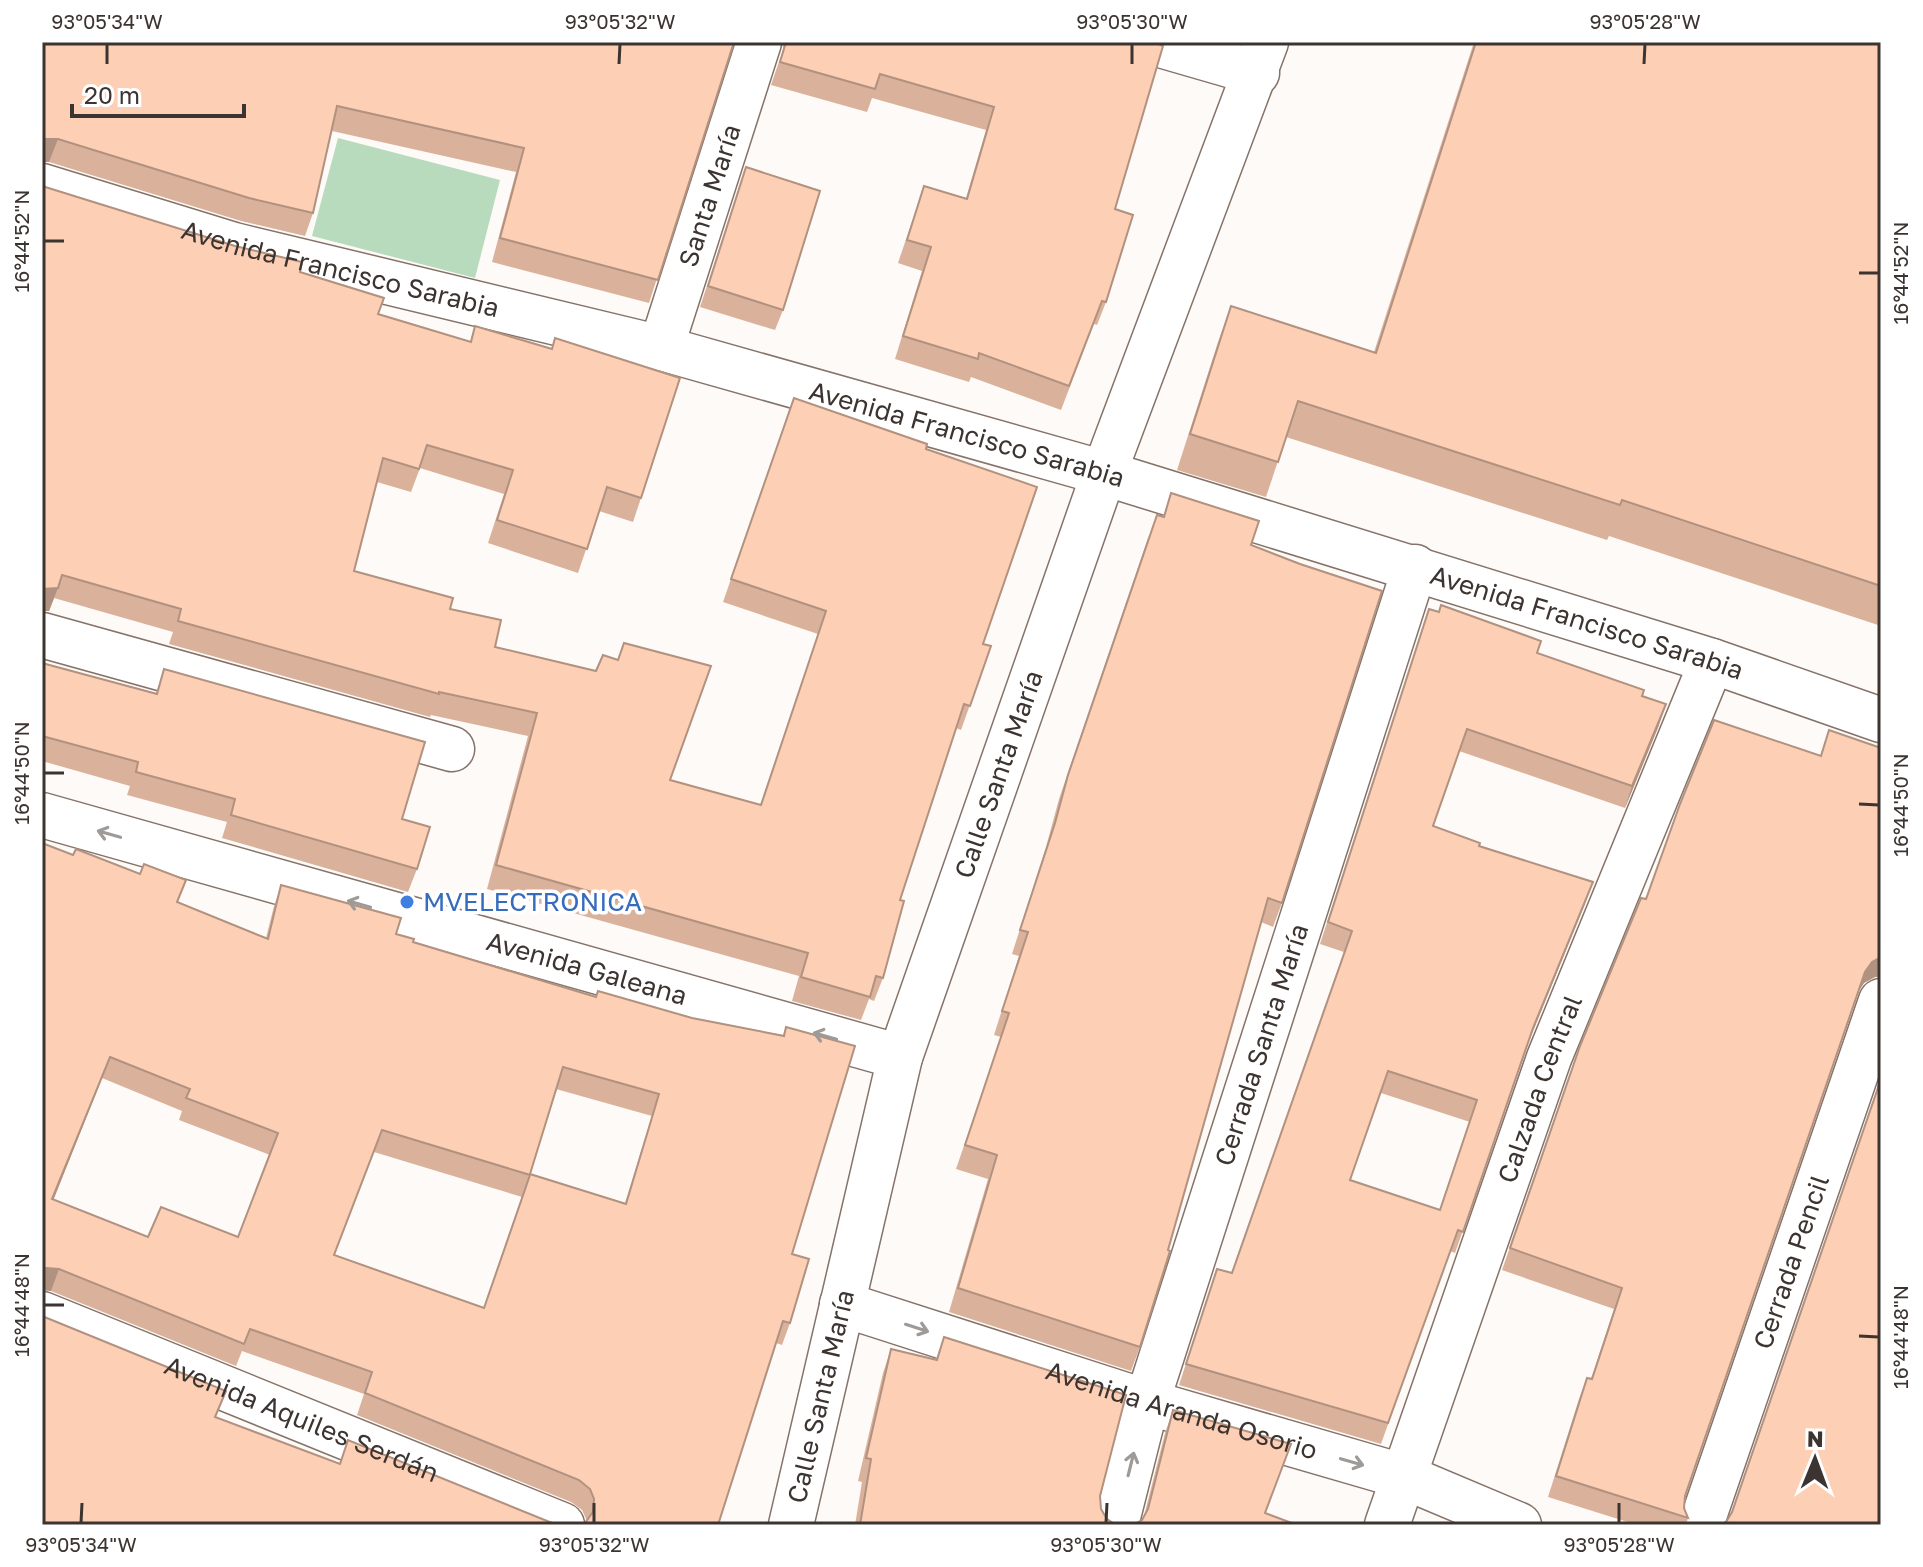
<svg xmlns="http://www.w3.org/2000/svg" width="1923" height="1567" font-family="'Golos Text',sans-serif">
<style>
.grass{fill:#b8dbbe}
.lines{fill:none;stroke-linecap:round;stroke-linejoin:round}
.minor-casing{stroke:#857369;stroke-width:47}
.minor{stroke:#fff;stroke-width:44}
.wall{fill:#dab29c;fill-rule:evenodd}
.shaded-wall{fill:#b1917f}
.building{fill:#fdcfb5;stroke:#b1917f;stroke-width:2;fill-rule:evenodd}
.oneway{stroke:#9e9a98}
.ticks{fill:none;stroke:#3c3430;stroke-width:3}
.shop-dot{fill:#3f7fe0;stroke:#fff;stroke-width:3}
.labels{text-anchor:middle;stroke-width:7;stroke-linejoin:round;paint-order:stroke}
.street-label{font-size:26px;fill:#3c3430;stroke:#fff}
.shop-label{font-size:26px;fill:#366cbe;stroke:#fff;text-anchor:start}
.neatline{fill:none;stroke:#3c3430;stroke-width:3}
.ticks-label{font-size:20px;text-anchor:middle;fill:#3c3430}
</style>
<rect width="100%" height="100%" fill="#fefaf7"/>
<path class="grass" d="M338 138 500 180 475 278 312 236Z"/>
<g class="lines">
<defs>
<g id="minor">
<path d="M1150 42 1257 73"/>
<path id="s1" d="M42 186 234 245 661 348 1104 473 1712 661 1881 720"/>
<path id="s2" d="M661 348 759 42"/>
<path d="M42 635 452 749"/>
<path id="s3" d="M42 815 900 1057"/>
<path id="s4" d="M842 1304 1147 1402 1405 1477 1519 1525"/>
<path id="s5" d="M42 1314 562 1525"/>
<path id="s6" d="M791 1525 900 1057 1104 473 1266 42"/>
<path id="s7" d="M1116 1525 1147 1402 1415 567"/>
<path id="s8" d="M1387 1525 1549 1058 1712 661"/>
<path id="s9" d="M1701 1525 1881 1001"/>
</g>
</defs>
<use href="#minor" class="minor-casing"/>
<use href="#minor" class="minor"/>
</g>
<g class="wall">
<path d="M42 42H734L649 303 492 262 516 172 332 131 313 213 305 236 241 221 49 162H42Z"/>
<path d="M783 42H1154L1115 209 1106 302 1097 325 1094 324 1061 410 971 377 969 382 895 359 922 271 898 263 924 186 966 198 986 130 872 98 867 112 771 85 783 50Z"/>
<path d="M1474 42H1881V626L1609 536 1607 540 1286 437 1266 497 1177 470 1218 342 1231 306 1374 352Z"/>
<path d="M746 167 783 310 775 330 700 307Z"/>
<path d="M42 186 300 272 378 314 470 342 475 326 641 498 633 522 599 511 578 573 488 543 504 494 420 468 411 492 377 482 354 571 450 609 495 647 670 780 761 805 818 634 723 602 794 398 926 449 983 644 991 646 961 730 956 728 900 900 883 978 874 1001 869 999 861 1020 792 1001 799 976 487 889 528 736 431 715 430 717 169 644 173 632 54 598 49 611H42Z"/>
<path d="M1171 493 1251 545 1282 903 1273 927 1261 922 1140 1347 1131 1371 949 1312 988 1179 956 1169 1001 1037 994 1035 1019 956 1012 954 1046 847 1059 799 1148 538 1163 517Z"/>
<path d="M1429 609 1642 696 1659 725 1625 808 1459 751 1433 826 1479 846 1593 882 1528 1044 1455 1253 1450 1251 1381 1444 1179 1385 1217 1269 1232 1273 1344 952 1320 944ZM1381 1093 1470 1122 1440 1210 1350 1180Z"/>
<path d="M42 663 156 693 164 669 402 819 417 869 408 892 222 838 227 822 127 795 130 786 42 761Z"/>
<path d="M1829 730 1875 977 1864 983 1858 992 1685 1496 1684 1508 1688 1518 1686 1525H1637L1548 1497 1579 1399 1587 1378 1591 1379 1614 1309 1502 1270 1580 1046 1646 899 1820 756Z"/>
<path d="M42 843 178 902 266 938 274 906 281 885 413 942 595 997 692 1018 783 1035 786 1027 792 1254 790 1323 782 1345 776 1343 585 1523 587 1521 582 1510 571 1502 357 1415 364 1394 242 1351 236 1366 51 1291 42 1290ZM102 1078 182 1111 179 1120 270 1155 238 1237H148L53 1199ZM556 1089 652 1116 625 1203 530 1174ZM374 1152 522 1197 484 1308 334 1256Z"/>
<path d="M944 1337 1100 1496 1101 1509 1107 1519 1116 1525H855L862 1482 858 1481 883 1373 891 1349 936 1359Z"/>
<path d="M1173 1410 1265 1513 1142 1520 1144 1516 1165 1433Z"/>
</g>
<g class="shaded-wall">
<path d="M44 139H58L49 162H42V140Z"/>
<path d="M44 588H58L49 611H42V589Z"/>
<path d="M1666 704 1659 725 1625 808 1632 786Z"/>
<path d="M1593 882 1585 904 1525 1050 1533 1028Z"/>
<path d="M1881 957V977H1875L1864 983 1857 993 1865 972 1872 962Z"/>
<path d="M110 1057 102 1078 45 1221 52 1199Z"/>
<path d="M46 1268 59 1269 51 1291 42 1290V1269Z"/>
</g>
<g class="building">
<path d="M42 42H734L658 280 500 238 524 148 337 106 313 213 249 198 58 139H44L42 140Z"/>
<path d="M786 42H1154L1163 46 1115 209 1133 215 1106 302 1102 301 1069 386 979 353 978 359 903 336 931 247 907 240 924 186 967 199 994 107 880 74 875 89 780 62Z"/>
<path d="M1476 42H1881V586L1622 500 1620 505 1298 401 1278 462 1190 434 1231 306 1376 353Z"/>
<path d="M746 167 820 191 783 310 708 286Z"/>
<path d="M42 186 235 246 302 262 300 272 384 298 378 314 471 342 475 326 552 349 555 338 680 378 641 498 607 487 587 549 497 520 513 470 427 445 419 469 383 458 354 571 453 598 450 609 501 620 495 647 596 671 603 655 618 660 624 643 711 666 670 780 761 805 826 611 731 579 794 398 927 444 926 449 1037 487 983 644 991 646 970 706 964 704 900 900 904 901 883 978 876 976 870 997 801 977 808 953 496 865 537 713 439 692V694L178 621 181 609 62 575 58 588 42 589Z"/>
<path d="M1171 493 1259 521 1251 545 1300 564 1382 591 1282 903 1268 898 1168 1250 1170 1251 1140 1347 958 1288 997 1155 965 1145 1009 1013 1002 1011 1028 932 1020 930 1055 823 1068 775 1157 515 1164 517Z"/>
<path d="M1441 605 1541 641 1537 653 1644 690 1642 696 1666 704 1632 786 1467 729 1433 826 1480 843 1479 846 1593 882 1533 1028 1463 1232 1458 1230 1388 1423 1186 1364 1217 1269 1232 1273 1352 931 1328 922 1429 609 1439 612ZM1388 1071 1477 1100 1440 1210 1350 1180Z"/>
<path d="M42 663 157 694 164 669 425 742 402 819 430 827 417 869 231 815 235 799 136 772 138 762 42 736Z"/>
<path d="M1714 720 1821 756 1829 730 1881 748V957L1872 962 1865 972 1685 1496 1684 1508 1688 1518 1556 1476 1587 1378 1592 1379 1622 1288 1510 1248 1580 1046 1641 898 1646 899 1680 804Z"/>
<path d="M42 843 73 855 76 849 140 874 144 864 186 880 177 902 268 939 281 885 401 918 396 934 414 939 413 942 596 997 598 991 692 1018 784 1036 786 1027 855 1046 792 1254 809 1259 790 1323 783 1321 718 1525H581L585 1523 593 1512 594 1499 590 1489 579 1480 365 1393 372 1372 250 1329 244 1344 59 1269 46 1268 42 1269ZM110 1057 190 1089 186 1098 278 1133 238 1237 161 1207 148 1237 52 1199ZM563 1067 659 1094 626 1204 530 1174ZM382 1130 530 1175 484 1308 334 1255Z"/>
<path d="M1881 1079V1525H1720L1726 1522 1732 1512Z"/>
<path d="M42 1316 226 1391 215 1417 340 1464 348 1440 557 1525H42Z"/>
<path d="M944 1337 1126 1395 1100 1496 1101 1509 1107 1519 1116 1525H860L871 1459 866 1458 891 1349 937 1360Z"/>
<path d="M1173 1410 1291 1444 1265 1513 1297 1525H1133L1142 1520 1148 1509Z"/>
</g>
<defs><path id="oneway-shaft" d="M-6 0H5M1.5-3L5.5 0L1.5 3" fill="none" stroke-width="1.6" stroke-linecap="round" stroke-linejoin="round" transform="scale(2)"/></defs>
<g class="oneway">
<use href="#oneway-shaft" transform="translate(109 834) rotate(-164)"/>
<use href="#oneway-shaft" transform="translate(359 904) rotate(-164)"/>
<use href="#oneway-shaft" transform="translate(825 1036) rotate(-164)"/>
<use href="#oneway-shaft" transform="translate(917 1328) rotate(18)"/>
<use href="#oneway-shaft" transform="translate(1352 1462) rotate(16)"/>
<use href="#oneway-shaft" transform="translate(1131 1464) rotate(-76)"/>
</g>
<path class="ticks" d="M107 64V44M619 64 620 44M1132 64V44M1644 64 1645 44M44 241H64M1859 273H1879M44 773H64M1859 804 1879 805M44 1305H64M1859 1336 1879 1337M81 1523 82 1503M594 1523V1503M1106 1523 1107 1503M1619 1523V1503"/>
<circle class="shop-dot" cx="407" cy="902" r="8"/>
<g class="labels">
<g class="street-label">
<text dy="9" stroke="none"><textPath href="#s2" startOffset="160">Santa María</textPath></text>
<text dy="9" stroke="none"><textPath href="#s1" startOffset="310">Avenida Francisco Sarabia</textPath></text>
<text dy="9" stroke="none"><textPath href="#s1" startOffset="958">Avenida Francisco Sarabia</textPath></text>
<text dy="9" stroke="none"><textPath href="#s1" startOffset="1606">Avenida Francisco Sarabia</textPath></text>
<text dy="9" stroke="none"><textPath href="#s6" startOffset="780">Calle Santa María</textPath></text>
<text dy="9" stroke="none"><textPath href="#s3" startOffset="566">Avenida Galeana</textPath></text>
<text dy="9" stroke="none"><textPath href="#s7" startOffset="502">Cerrada Santa María</textPath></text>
<text dy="9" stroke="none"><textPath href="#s8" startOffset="462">Calzada Central</textPath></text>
<text dy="9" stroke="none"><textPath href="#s9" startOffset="278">Cerrada Pencil</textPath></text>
<text dy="9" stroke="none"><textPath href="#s6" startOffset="132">Calle Santa María</textPath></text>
<text dy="9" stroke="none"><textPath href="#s4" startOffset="356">Avenida Aranda Osorio</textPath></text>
<text dy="9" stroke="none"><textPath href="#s5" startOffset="280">Avenida Aquiles Serdán</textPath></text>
</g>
<g class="shop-label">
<text x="423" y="911">MVELECTRONICA</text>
</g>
</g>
<rect width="1923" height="1567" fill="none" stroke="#ffffff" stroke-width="88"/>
<g transform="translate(1815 1459) rotate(1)" stroke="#ffffff" stroke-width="6" paint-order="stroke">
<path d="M0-6L14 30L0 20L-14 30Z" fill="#3c3430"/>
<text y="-12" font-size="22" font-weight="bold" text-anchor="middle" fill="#3c3430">N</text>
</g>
<path d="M72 104v12h172v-12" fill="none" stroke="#3c3430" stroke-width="4"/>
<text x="84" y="104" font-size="24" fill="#3c3430" stroke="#ffffff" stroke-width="6" paint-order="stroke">20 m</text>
<rect x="44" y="44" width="1835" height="1479" class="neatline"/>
<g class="ticks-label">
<text x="107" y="29">93°05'34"W</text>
<text x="620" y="29">93°05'32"W</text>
<text x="1132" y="29">93°05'30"W</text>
<text x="1645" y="29">93°05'28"W</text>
<text transform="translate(22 241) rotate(-90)" y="7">16°44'52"N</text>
<text transform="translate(1901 273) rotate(-90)" y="7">16°44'52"N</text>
<text transform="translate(22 773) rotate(-90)" y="7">16°44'50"N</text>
<text transform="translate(1901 805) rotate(-90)" y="7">16°44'50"N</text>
<text transform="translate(22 1305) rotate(-90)" y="7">16°44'48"N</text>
<text transform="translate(1901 1337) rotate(-90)" y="7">16°44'48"N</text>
<text x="81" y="1552">93°05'34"W</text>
<text x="594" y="1552">93°05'32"W</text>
<text x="1106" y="1552">93°05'30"W</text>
<text x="1619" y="1552">93°05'28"W</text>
</g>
</svg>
